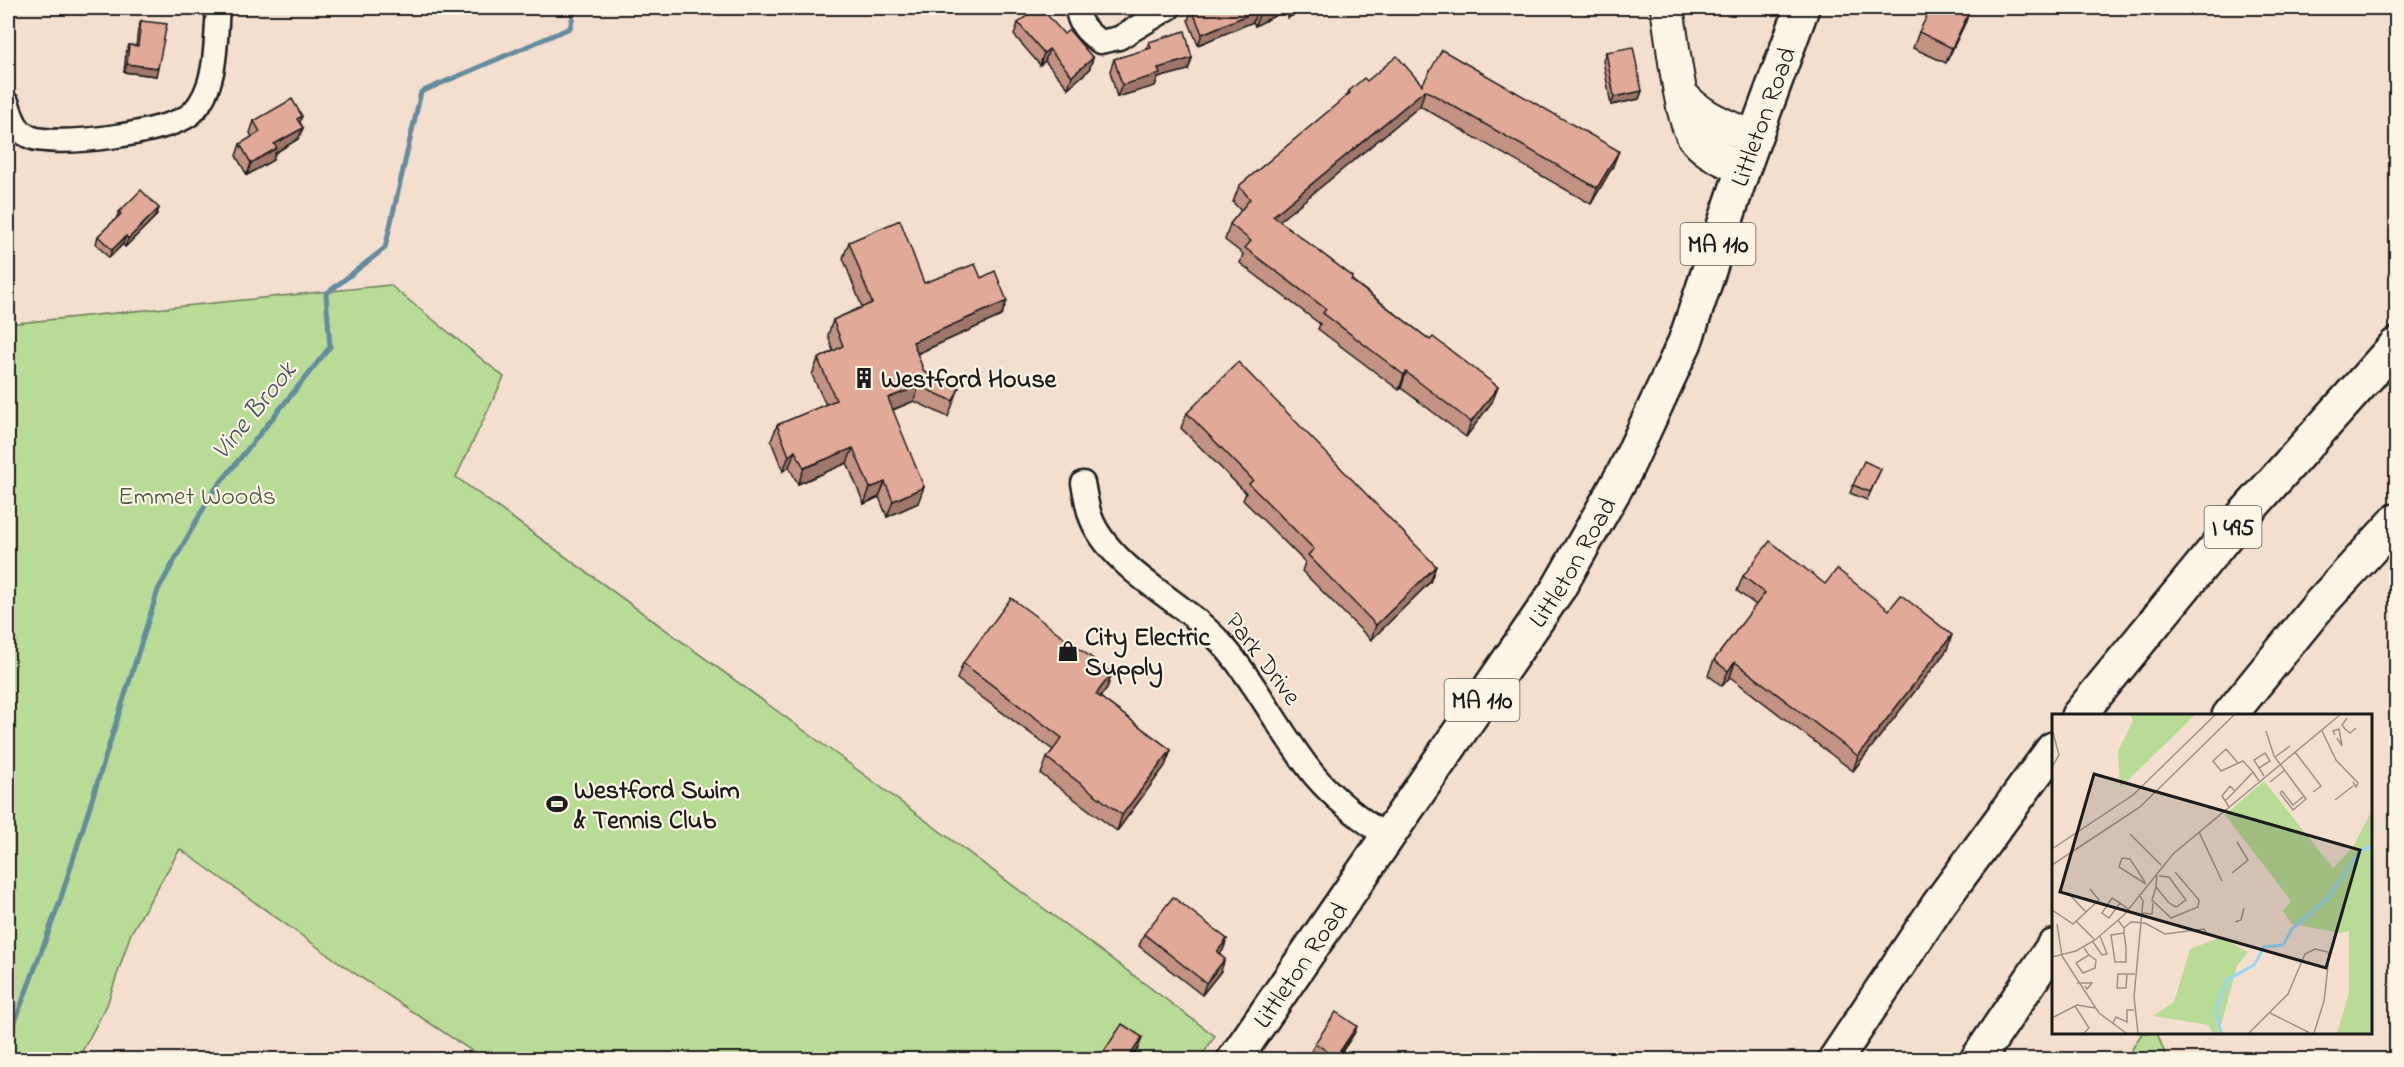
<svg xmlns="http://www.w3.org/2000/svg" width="2404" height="1067" font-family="'Indie Flower',sans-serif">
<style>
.green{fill:#b8db95;stroke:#6a7c58;stroke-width:1.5}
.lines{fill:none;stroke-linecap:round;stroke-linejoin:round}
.stream{stroke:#648c9f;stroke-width:5}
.minor-casing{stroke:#1c1c1c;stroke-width:27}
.secondary-casing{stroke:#1c1c1c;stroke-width:36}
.primary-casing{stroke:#1c1c1c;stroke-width:38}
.motorway-casing{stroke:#1c1c1c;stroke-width:38}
.minor{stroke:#fcf5e5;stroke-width:22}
.secondary{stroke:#fcf5e5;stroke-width:32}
.primary{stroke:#fcf5e5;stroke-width:33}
.motorway{stroke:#fcf5e5;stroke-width:33}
.wall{fill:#c29283;stroke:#1c1c1c;stroke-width:1.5}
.shaded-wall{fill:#9e776a;stroke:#1c1c1c;stroke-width:1.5}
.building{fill:#e1aa98;stroke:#1c1c1c;stroke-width:1.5}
.labels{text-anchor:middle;stroke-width:4.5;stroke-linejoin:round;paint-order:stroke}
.shield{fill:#fcf5e5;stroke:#5f5d58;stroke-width:1.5}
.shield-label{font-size:24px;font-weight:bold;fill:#1c1c1c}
.street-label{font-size:26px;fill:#1c1c1c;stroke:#fcf5e5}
.poi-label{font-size:26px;font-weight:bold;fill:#1c1c1c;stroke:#fcf5e5;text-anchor:start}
.park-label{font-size:26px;fill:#4b5540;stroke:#fcf5e5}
.water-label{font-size:27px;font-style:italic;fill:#40545d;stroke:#fcf5e5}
.inset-river{fill:none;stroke:#94d6f6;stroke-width:3}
.inset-road{fill:none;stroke:#9e9087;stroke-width:1.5}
.view{fill:#1c1c1c;fill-opacity:0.15;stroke:#1c1c1c;stroke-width:3}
.inset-edge{fill:none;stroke:#1c1c1c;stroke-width:3}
</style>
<rect width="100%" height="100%" fill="#f4dece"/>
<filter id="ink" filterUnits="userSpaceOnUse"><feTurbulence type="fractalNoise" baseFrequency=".0167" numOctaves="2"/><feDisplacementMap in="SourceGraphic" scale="12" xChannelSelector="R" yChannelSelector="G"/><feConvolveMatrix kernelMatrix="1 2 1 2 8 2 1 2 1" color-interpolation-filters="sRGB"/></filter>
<g filter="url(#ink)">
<g class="green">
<path d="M390 285 504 377 456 477 843 759 1215 1036 1199 1060 484 1059 354 973 180 849 131 933 107 1005 78 1059H8V324Z"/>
<path d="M2142 1033H2157L2167 1059H2126Z"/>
</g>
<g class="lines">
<path class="stream" d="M8 1040 59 904 158 590 212 493 330 347 326 294 385 248 421 92 570 28 575 8"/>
<defs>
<g id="minor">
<path d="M1077 8C1078 24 1087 32 1100 42L1119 38 1169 8"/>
<path d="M8 104C12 117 16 131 30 137 56 148 173 133 193 112 218 85 215 42 218 8"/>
<path d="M1083 483C1088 508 1088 520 1105 542 1137 583 1187 605 1222 644 1257 684 1281 734 1314 775 1335 800 1361 819 1387 837"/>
</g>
<g id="secondary">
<path d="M1667 8C1672 35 1680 116 1693 136 1705 153 1725 160 1743 169"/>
<path d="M1681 94C1700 117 1727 126 1754 138"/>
</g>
<g id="primary">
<path id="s1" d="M1234 1060 1558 589 1625 471 1685 342 1743 169 1802 8"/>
</g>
<g id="motorway">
<path d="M2078 716 2234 526 2396 345"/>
<path d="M2229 716 2320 604 2396 521"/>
<path d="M1835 1060 1939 904 2053 749"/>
<path d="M1977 1060 2053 947"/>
</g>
</defs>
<use href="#minor" class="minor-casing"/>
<use href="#secondary" class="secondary-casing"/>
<use href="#primary" class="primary-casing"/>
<use href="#motorway" class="motorway-casing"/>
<use href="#minor" class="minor"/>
<use href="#secondary" class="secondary"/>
<use href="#primary" class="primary"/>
<use href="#motorway" class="motorway"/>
</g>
<g class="wall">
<path d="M1196 8H1307L1288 18 1284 11 1255 26 1253 22 1198 45 1188 20 1192 9Z"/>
<path d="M141 21 156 76 124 72 126 53 129 45 136 46 138 29Z"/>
<path d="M1966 21 1946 63 1913 48 1919 32Z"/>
<path d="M1018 23 1064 34 1093 58 1089 70 1068 88 1045 61 1040 65 1014 35Z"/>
<path d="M1149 42 1192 58 1188 70 1158 78 1155 86 1117 97 1110 71 1114 59 1146 50Z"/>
<path d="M1606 52 1642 91 1639 99 1611 105 1603 60Z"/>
<path d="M1367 81 1422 85 1613 166 1591 204 1420 106 1279 221 1353 277 1352 280 1430 340 1498 387 1492 402 1466 437 1401 388 1399 390 1318 329 1320 324 1240 263 1243 254 1225 240 1230 224 1241 211 1233 202 1239 186 1347 96 1349 91Z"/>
<path d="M302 116 300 122 303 128 298 139 275 153 273 160 247 175 236 156 240 144 252 137 250 133 254 121Z"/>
<path d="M159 208 156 216 125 247 123 244 109 258 96 244 98 236 116 219 119 212Z"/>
<path d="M849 242 924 283 981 278 1007 301 1001 316 917 354 924 372 959 388 948 417 914 401 893 410 918 503 887 517 879 497 864 504 847 463 798 484 789 467 783 471 771 441 777 425 826 405 812 375 818 359 833 351 828 335 833 320 862 307 843 258Z"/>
<path d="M1187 413 1436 566 1430 582 1371 640 1302 571 1305 562 1243 500 1246 493 1181 428Z"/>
<path d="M1881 469 1867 500 1850 493 1853 485Z"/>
<path d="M1743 576 1825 584 1889 610 1947 650 1853 771 1730 677 1722 686 1708 675 1714 660 1756 605 1737 591Z"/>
<path d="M963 663 1112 673 1107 688 1100 697 1171 750 1165 766 1117 831 1041 774 1047 758 1053 750 957 679Z"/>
<path d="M1144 934 1227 939 1223 950 1220 954 1221 971 1202 995 1139 946Z"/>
<path d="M1357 1026 1354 1034 1337 1059H1325L1312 1051 1315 1043Z"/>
</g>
<g class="shaded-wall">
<path d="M1274 8H1286L1284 11 1255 26 1259 15Z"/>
<path d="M1292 8H1307L1288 18Z"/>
<path d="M1971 8 1966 21 1946 63 1952 48Z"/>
<path d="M1257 11 1253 22 1198 45 1202 34Z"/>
<path d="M1049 49 1045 61 1040 65 1044 53Z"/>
<path d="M1093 58 1089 70 1068 88 1072 76Z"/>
<path d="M1192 58 1188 70 1158 78 1155 86 1117 97 1122 85 1158 68Z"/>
<path d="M127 64 158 68 156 76 124 72Z"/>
<path d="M1425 90 1420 106 1267 231 1273 216Z"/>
<path d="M1642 91 1639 99 1611 105 1614 97Z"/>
<path d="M303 128 298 139 275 153 273 160 247 175 251 163 274 144Z"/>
<path d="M1619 151 1613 166 1591 204 1597 188Z"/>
<path d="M159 208 156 216 125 247 128 239Z"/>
<path d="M126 236 123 244 109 258 112 250Z"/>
<path d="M1007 301 1001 316 907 358 913 342Z"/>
<path d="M1406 372 1401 388 1399 390 1404 375Z"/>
<path d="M919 386 914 401 882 414 888 398Z"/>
<path d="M1498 387 1492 402 1466 437 1471 422Z"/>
<path d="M853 448 847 463 798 484 804 468Z"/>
<path d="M795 451 789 467 783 471 789 456Z"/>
<path d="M885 482 879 497 864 504 870 488Z"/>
<path d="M924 487 918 503 887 517 893 501Z"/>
<path d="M1436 566 1430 582 1371 640 1376 625Z"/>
<path d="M1952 635 1947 650 1853 771 1858 756Z"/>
<path d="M1735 662 1730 677 1722 686 1728 671Z"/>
<path d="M1112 673 1107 688 1090 710 1096 694Z"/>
<path d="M1171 750 1165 766 1117 831 1122 815Z"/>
<path d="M1227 939 1223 950 1212 964 1217 952Z"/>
<path d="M1225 959 1221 971 1202 995 1206 983Z"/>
<path d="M1357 1026 1354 1034 1337 1059H1335Z"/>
<path d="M1142 1037 1138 1049 1131 1059H1128Z"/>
</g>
<g class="building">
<path d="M1037 8H1041L1064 34 1069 30 1093 58 1072 76 1049 49 1044 53 1018 23Z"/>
<path d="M1196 8H1274L1259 15 1257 11 1202 34 1192 9Z"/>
<path d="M1931 8H1971L1952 48 1919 32Z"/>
<path d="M141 21 167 24 158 68 127 64 129 45 138 46Z"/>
<path d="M1185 31 1192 58 1158 68 1160 74 1122 85 1114 59 1151 48 1149 42Z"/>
<path d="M1633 47 1642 91 1614 97 1606 52Z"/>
<path d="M1442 50 1619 151 1597 188 1425 90 1273 216 1353 277 1351 280 1430 340 1433 337 1498 387 1471 422 1406 372 1404 375 1323 313 1326 309 1245 248 1251 241 1230 224 1250 199 1239 186 1350 93 1349 91 1364 78 1367 81 1397 56 1422 85Z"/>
<path d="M292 99 302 116 297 119 303 128 274 144 277 148 251 163 240 144 260 132 254 121Z"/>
<path d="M141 190 159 208 128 239 126 236 112 250 98 236 121 214 119 212Z"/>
<path d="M900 220 924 283 975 264 981 278 995 271 1007 301 913 342 924 372 959 388 953 401 919 386 888 398 924 487 893 501 885 482 870 488 853 448 804 468 795 451 789 456 777 425 836 400 818 359 843 346 833 320 872 303 849 242Z"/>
<path d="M1238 362 1436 566 1376 625 1308 555 1314 549 1249 484 1253 480 1187 413Z"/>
<path d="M1864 461 1881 469 1870 492 1853 485Z"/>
<path d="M1770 541 1825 584 1837 569 1889 610 1901 595 1952 635 1858 756 1735 662 1728 671 1714 660 1765 593 1743 576Z"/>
<path d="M1011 598 1112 673 1096 694 1171 750 1122 815 1047 758 1062 738 963 663Z"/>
<path d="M1173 897 1227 939 1217 952 1225 959 1206 983 1144 934Z"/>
<path d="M1336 1012 1357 1026 1336 1057 1315 1043Z"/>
<path d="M1122 1024 1142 1037 1128 1059H1099Z"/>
</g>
</g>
<defs>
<symbol id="building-bare" viewBox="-9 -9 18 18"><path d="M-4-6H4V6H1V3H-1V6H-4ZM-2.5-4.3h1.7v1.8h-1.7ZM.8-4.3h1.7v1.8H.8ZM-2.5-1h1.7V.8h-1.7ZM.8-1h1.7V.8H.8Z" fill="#1c1c1c" stroke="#fcf5e5" stroke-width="2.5" paint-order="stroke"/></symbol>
<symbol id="shop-bare" viewBox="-9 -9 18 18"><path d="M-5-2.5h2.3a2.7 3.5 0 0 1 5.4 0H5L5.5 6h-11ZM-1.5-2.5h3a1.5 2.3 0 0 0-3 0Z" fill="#1c1c1c" stroke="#fcf5e5" stroke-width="2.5" paint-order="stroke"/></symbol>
<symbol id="stadium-bare" viewBox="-9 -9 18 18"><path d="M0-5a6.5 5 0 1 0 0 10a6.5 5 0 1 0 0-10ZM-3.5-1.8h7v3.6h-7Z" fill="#1c1c1c" stroke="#fcf5e5" stroke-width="2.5" paint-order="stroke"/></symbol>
</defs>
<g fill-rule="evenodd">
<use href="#building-bare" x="849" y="363" width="30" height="30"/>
<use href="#shop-bare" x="1053" y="636" width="30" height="30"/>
<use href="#stadium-bare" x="542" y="789" width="30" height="30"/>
</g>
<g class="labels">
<g class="shield">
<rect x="1680.5" y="223" width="75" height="42" rx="4.5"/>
<rect x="2204.5" y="506" width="57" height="42" rx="4.5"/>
<rect x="1444.5" y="679" width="75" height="42" rx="4.5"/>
</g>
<g class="shield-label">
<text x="1718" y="252">MA 110</text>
<text x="2233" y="535">I 495</text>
<text x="1482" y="708">MA 110</text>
</g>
<g class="street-label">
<text dy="9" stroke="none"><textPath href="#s1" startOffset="1088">Littleton Road</textPath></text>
<text dy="9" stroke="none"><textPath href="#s1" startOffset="602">Littleton Road</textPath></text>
<text transform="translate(1264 658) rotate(53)" y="9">Park Drive</text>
<text dy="9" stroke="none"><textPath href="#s1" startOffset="116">Littleton Road</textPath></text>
</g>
<g class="poi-label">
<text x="881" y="387">Westford House</text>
<text x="1085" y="645">City Electric<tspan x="1085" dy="30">Supply</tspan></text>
<text x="574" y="798">Westford Swim<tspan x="574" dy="30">&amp; Tennis Club</tspan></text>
</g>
<g class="park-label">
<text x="197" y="504">Emmet Woods</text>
</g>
<g class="water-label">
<text transform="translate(253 410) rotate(-51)" y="9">Vine Brook</text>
</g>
</g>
<g transform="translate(2052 714)">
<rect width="320" height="320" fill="#f4dece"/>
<path d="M78 0H144L68 74 66 37 81 7ZM212 67 281 154 301 133 319 98V319H285L297 279V217L288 219 240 210 231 197 239 187 173 101ZM169 223 196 238 185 252 167 319H160L157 311 101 302 122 288 138 235Z" fill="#b8db95"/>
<path class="inset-river" d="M169 319 164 296 175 266 202 251 212 233 231 231 240 215 276 184 308 137 320 132"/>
<path class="inset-road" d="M295 4 290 11 293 15 298 19 304 14M0 15 7 41 0 53M214 17 222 42 254 85 241 96 228 79M270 17 284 46 306 69 304 73 301 68M283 21 281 17 287 15 290 32 285 24M243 38 269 72 261 78M223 43 238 32M186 49 174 35 161 47 169 57 191 47 201 58M207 54 218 47 213 39 202 46 212 62M218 68 233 56M183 77 201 58 207 67M228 79 230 77 241 91 252 82M283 86 301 72M173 87 183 77 178 72 170 82 177 93M147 118 170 167M78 120 109 151M0 135 81 81 164 0M0 151 88 93 183 0M105 159 104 173 117 189 124 193 134 186 117 163 107 162M180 159 196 146 185 128M93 168 78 145 70 144 67 153 94 170M104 173 100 186 119 204 146 193 147 186 123 158M16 179 34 198M68 189 60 184 50 199 57 204 68 189 76 195M0 196 21 210 47 186 38 175M90 199 100 200 101 189M66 206 72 214V219L74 234V248H63L59 221 72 219M24 207 43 226M183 208 189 206 192 194M5 210 10 242M72 214 79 208 93 209 113 220 152 215 155 220 145 217M41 228 50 241 55 240 48 222M10 242 47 299 74 319M0 243 24 237 43 226 72 201 121 140 289 0M24 249 31 259 43 254 44 246 37 241M24 249 37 241 32 234M75 260 74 274H65L66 260H83M25 269H40L35 275 33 272M23 292 37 314 32 319M218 299 258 319M0 304 25 291 43 294M61 309 64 303 75 308V296H82M86 319 82 283 91 187 87 180M197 319 236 280 253 240 263 235 276 238 277 243 272 287 262 319"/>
<path class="view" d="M42 60 308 136 274 254 8 178Z"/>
<rect width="320" height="320" class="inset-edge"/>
</g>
<rect width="2404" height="1067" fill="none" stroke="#fcf5e5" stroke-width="30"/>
<rect x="15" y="15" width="2374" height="1037" fill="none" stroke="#1c1c1c" stroke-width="2" filter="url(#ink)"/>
</svg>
